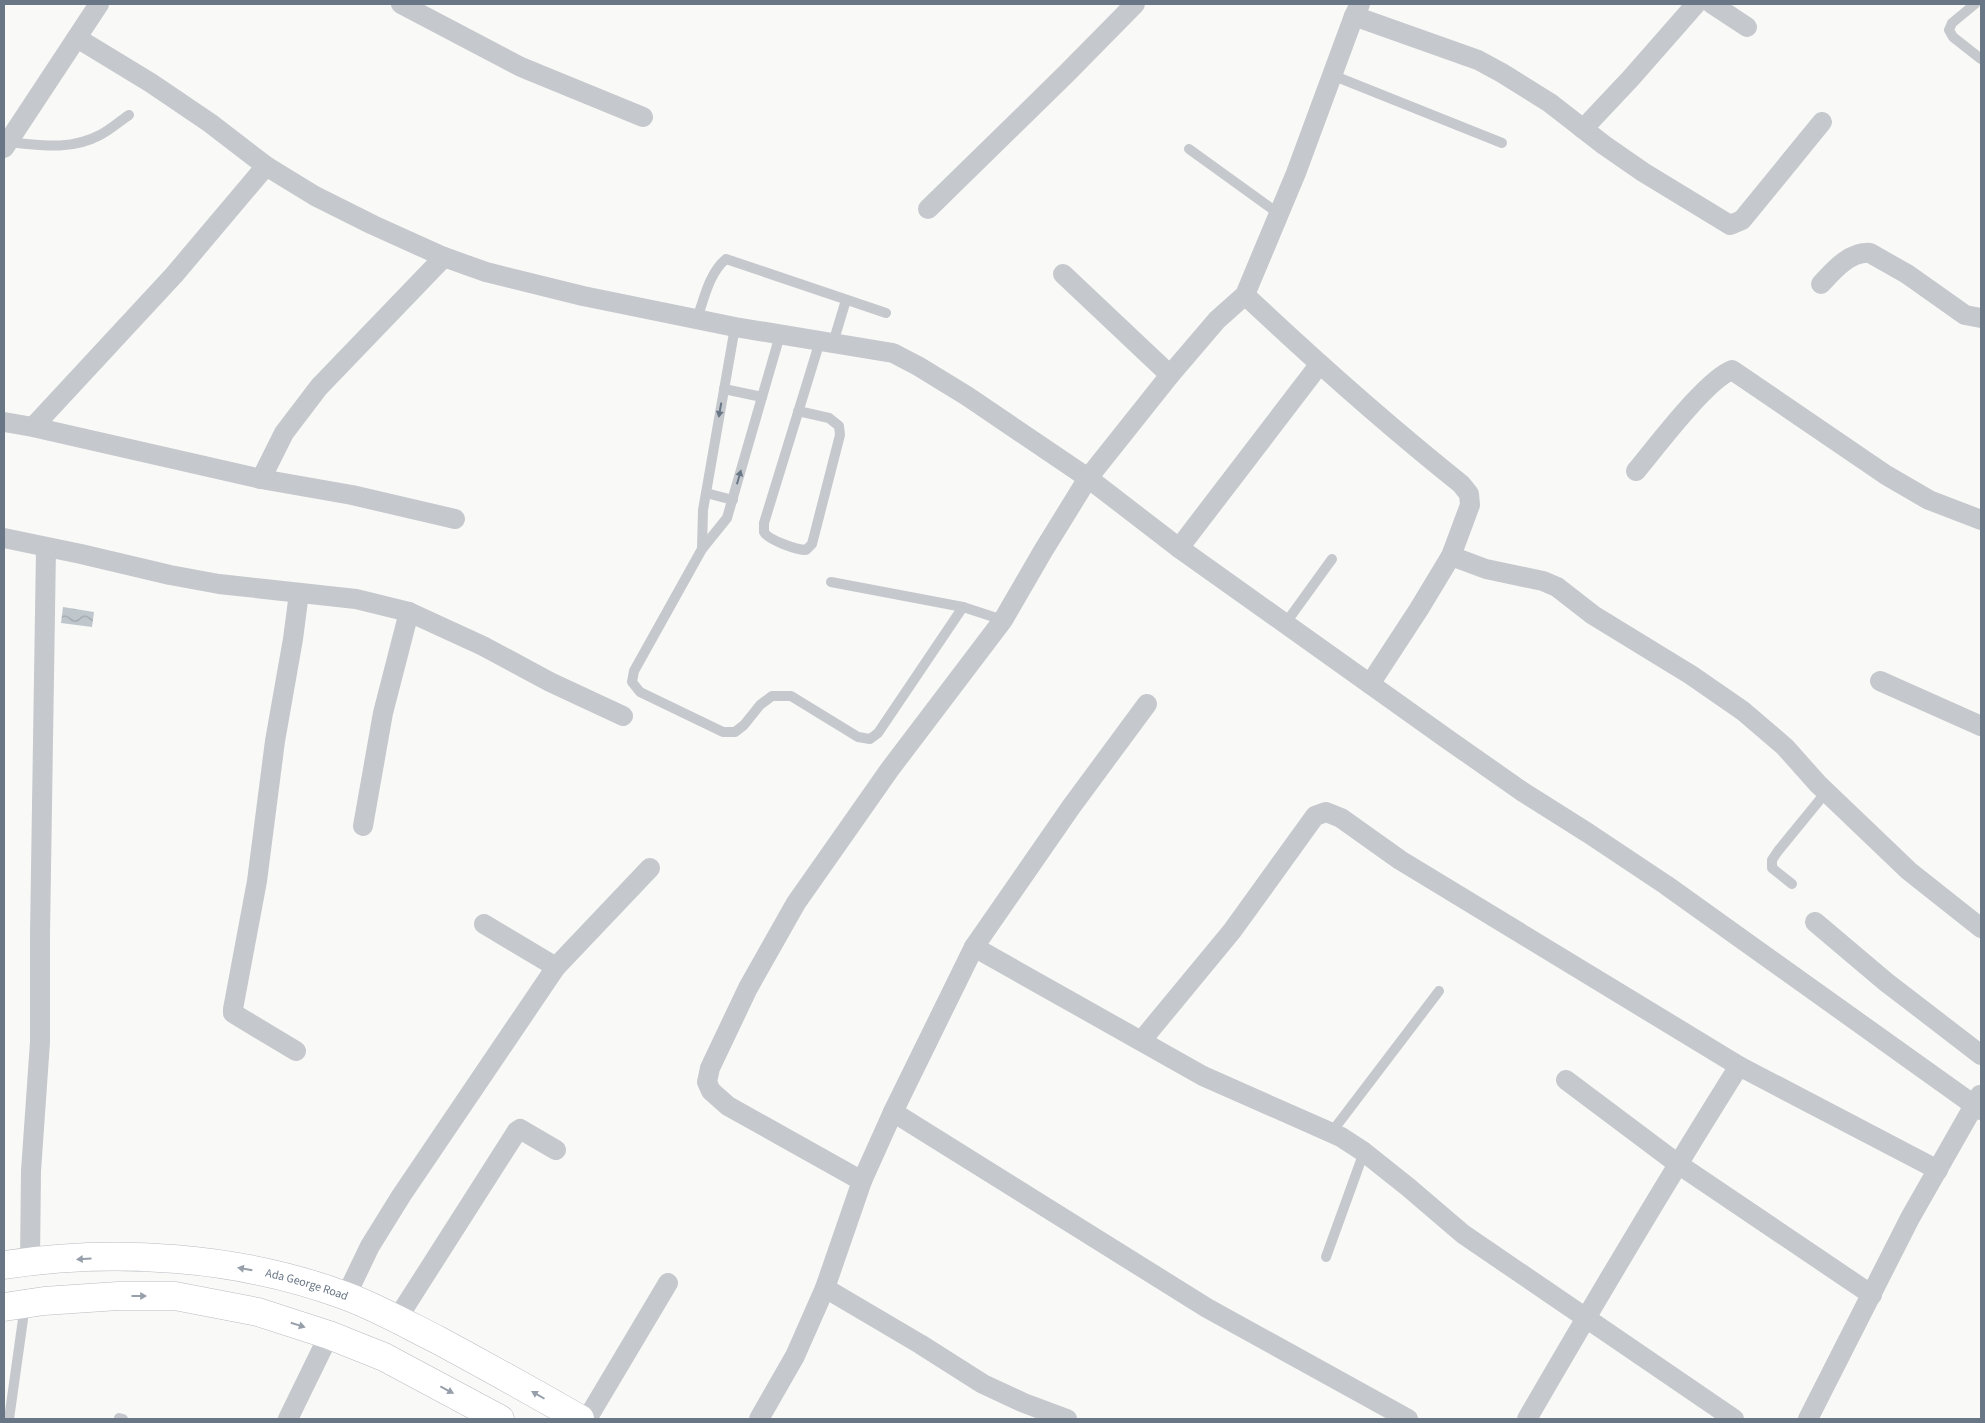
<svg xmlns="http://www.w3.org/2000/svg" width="1985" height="1423" font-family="'Source Sans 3',sans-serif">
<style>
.water{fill:url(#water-waves)}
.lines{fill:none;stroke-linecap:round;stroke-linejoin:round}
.secondary-casing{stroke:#b7bbc0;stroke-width:29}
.lane{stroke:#c5c8cc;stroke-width:10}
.street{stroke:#c5c8cc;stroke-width:20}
.secondary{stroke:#fff;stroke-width:28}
.oneway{fill:#697686}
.oneway2{fill:#969faa}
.labels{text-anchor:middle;stroke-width:5;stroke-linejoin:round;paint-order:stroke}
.street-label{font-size:12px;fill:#697686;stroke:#fff}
</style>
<defs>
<pattern id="water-waves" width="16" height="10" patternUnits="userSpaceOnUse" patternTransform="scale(1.25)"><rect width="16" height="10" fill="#bfc7cd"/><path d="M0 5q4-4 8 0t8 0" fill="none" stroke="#9fa6ac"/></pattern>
</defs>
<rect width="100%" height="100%" fill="#f9f9f7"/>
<path class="water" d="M63 607 94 612 92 627 61 623Z"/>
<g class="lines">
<defs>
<g id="secondary">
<path id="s1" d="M4 1265C116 1248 239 1256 346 1296 378 1308 408 1325 438 1340 486 1366 533 1392 580 1419"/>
<path d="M4 1307 44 1301 118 1296H175L258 1312 329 1335 384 1357 500 1419"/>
</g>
</defs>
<use href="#secondary" class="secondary-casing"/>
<g class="lane">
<path d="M1975 4 1952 23 1949 30 1953 37 1981 59"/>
<path d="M1332 75 1502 143"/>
<path d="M8 142C39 145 70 151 100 135 110 130 120 121 129 115"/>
<path d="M1189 149 1279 214"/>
<path d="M697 319C704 299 709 273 726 259L886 313"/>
<path d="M780 335 727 518 702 549 634 671 632 682 640 692 723 732H735L744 725 760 705 772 696H791L858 737 870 739 878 733 963 607"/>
<path d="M833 343 846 300"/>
<path d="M724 389 762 397"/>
<path d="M798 411 829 418 839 426 840 435 812 544 806 550C797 550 768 540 764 532 764 530 764 525 764 523L820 341"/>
<path d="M706 493 733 500"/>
<path d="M702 549 703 510 735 327"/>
<path d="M831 582 963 607 1003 620"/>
<path d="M1285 624 1332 559"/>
<path d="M1792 884 1772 868V860L1778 851 1827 791"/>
<path d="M1331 1133 1439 991"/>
<path d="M1326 1257 1364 1152"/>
<path d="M119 1418 123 1419"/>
<path d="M9 1419 25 1305"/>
</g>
<g class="street">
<path d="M401 4 521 67 643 117"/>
<path d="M1712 4 1747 27"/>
<path d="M1354 16 1478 60 1502 73 1550 103 1604 145 1643 172 1730 225 1742 220 1822 122"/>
<path d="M77 38 151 83 210 123 266 166 315 196 373 225 444 257 486 272 583 296 735 327 893 353 918 366 967 396 1088 478 1179 548 1450 741 1523 792 1588 833 1666 885 1981 1110"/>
<path d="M1583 129 1631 78 1696 4"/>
<path d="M4 148 99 4"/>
<path d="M928 209 1067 73 1135 4"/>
<path d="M1063 274 1170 375"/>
<path d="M1821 284C1833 271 1850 251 1870 253L1907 274 1965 315 1981 318"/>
<path d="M1245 295C1315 361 1386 424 1461 484L1469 494 1470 505 1451 556 1419 609 1370 684"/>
<path d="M4 422 33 427 261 479 352 495 455 519"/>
<path d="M33 427 174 275 266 166"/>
<path d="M1636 471C1656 447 1706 380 1732 370L1886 475 1929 500 1981 520"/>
<path d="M261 479 284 433 319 387 444 257"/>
<path d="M4 538 81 554 170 575 219 584 356 599 409 612 483 646 550 682 623 716"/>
<path d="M1179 548 1319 365"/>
<path d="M1451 556 1486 569 1543 581 1557 587 1593 615 1691 675 1743 711 1785 747 1818 784 1909 871 1981 928"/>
<path d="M1880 681 1981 726"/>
<path d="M363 826 383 713 409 612"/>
<path d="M1815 922 1886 982 1981 1055"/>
<path d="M484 924 556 967"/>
<path d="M974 947 1203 1076 1341 1137 1364 1152 1408 1187 1463 1234 1734 1419"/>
<path d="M1142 1040 1232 931 1315 816 1326 812 1341 818 1400 860 1739 1066 1938 1170"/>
<path d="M296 1051 241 1018 233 1013V1009L257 881 275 741 293 639 299 593"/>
<path d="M1566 1080 1678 1164 1872 1295"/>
<path d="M893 1112 1207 1308 1408 1419"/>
<path d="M862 1181 728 1106 711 1091 707 1082 710 1068 748 988 796 903 890 769 1003 620 1043 551 1088 478 1170 375 1217 320 1245 295 1296 173 1354 16 1360 4"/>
<path d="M30 1261 31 1171 40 1042V934L46 548"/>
<path d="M825 1288 920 1344 983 1384 1024 1403 1067 1419"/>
<path d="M346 1296 370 1246 401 1196 556 967 650 868"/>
<path d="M397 1319 517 1131 520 1129 556 1150"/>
<path d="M288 1419 329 1335"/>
<path d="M587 1419 668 1283"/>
<path d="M759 1419 795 1356 825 1288 862 1181 893 1112 974 947 1071 807 1147 704"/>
<path d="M1527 1419C1596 1300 1666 1182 1739 1066"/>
<path d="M1808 1419 1910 1218 1980 1095"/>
</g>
<use href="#secondary" class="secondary"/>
</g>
<defs><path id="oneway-solid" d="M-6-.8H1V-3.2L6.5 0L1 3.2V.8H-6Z" transform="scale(1.25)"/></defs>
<g class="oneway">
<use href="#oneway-solid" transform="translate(720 410) rotate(100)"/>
<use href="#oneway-solid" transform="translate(739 477) rotate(-74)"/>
</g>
<g class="oneway2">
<use href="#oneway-solid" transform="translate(84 1259) rotate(177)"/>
<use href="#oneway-solid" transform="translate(245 1269) rotate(-170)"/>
<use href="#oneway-solid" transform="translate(139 1296)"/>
<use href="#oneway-solid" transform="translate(298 1325) rotate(17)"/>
<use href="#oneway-solid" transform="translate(447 1390) rotate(28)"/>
<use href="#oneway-solid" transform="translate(538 1395) rotate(-150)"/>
</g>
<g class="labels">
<g class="street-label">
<text dy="4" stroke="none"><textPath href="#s1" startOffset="306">Ada George Road</textPath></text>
</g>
</g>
<rect width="1985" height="1423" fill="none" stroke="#697686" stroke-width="10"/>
</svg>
